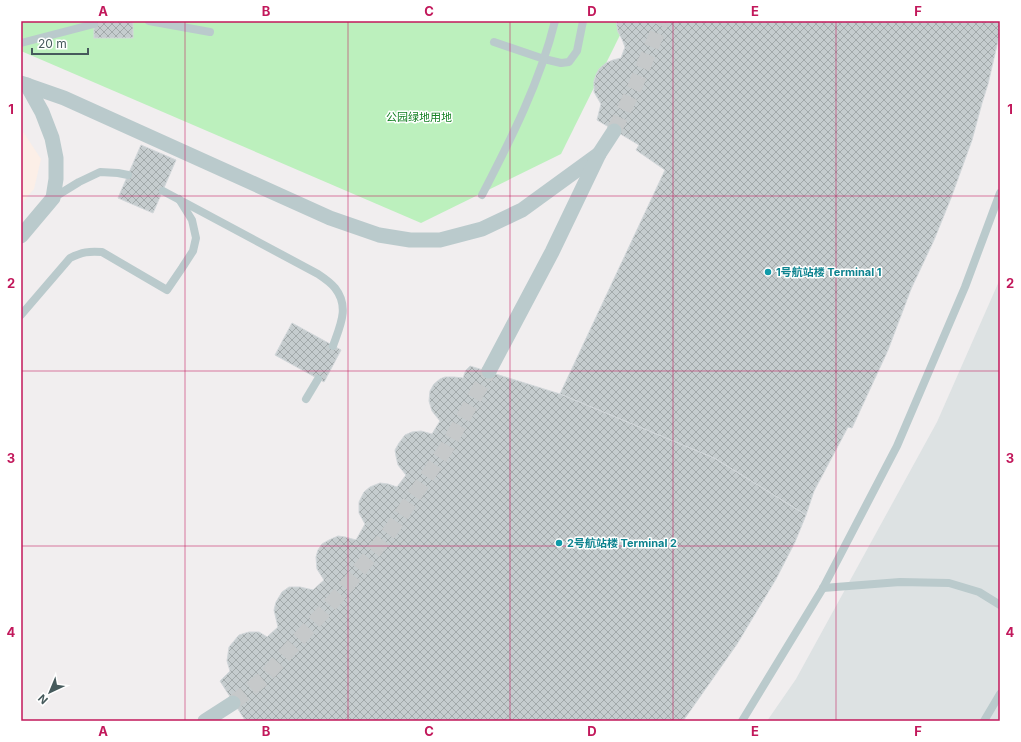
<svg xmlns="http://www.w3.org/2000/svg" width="1021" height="742" font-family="Inter,'Noto Sans SC',sans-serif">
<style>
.commercial{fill:#fcefe7}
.airport{fill:#dde2e3}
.green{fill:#bcf0bd}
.building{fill:url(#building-cross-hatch);stroke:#d2d7da}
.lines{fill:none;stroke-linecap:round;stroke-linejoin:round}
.minor-tunnel{stroke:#c6c9ca;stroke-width:15;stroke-dasharray:15 8;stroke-linecap:butt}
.service{stroke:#bacacc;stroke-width:8}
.minor{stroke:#bacacc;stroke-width:15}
.grid{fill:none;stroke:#c2185b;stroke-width:1;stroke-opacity:0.55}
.culture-dot{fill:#0f9aa8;stroke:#fff;stroke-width:1.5}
.labels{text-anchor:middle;stroke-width:3;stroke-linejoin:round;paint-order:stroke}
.park-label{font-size:11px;fill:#158024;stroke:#fff}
.culture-label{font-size:11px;font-weight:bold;fill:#0d838f;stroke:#fff;text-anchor:start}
.neatline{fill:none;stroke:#c2185b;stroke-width:1.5}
.grid-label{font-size:13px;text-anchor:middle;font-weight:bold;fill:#c2185b}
</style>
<defs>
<pattern id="building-cross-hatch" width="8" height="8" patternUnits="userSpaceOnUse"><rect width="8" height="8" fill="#c5ccce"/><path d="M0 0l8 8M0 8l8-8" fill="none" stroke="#a2a9aa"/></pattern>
</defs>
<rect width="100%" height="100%" fill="#f1eeef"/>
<path class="commercial" d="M21 131 24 133 41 159 34 189 21 204Z"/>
<path class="airport" d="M1000 279V721H767L796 679 937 422Z"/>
<path class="green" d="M21 21H627L561 154 421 223 21 51Z"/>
<g class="building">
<rect x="94" y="21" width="39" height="17"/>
<path d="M616 21H1000V32L988 84 982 103 972 140 951 198 934 240 911 289 888 350 852 428 848 427 814 491 806 515 714 458 560 394 665 170 636 150 639 145 597 120 601 104 594 92V81L596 75 599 69 606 63 613 60 621 58 625 47 622 39 618 32Z"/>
<path d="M141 145 176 160 153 213 118 198Z"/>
<path d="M292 323 341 350 324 382 275 355Z"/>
<path d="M470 366 560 394 714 458 806 515 795 542 776 579 737 644 683 721H244L245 720 220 681 230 671 227 661 229 647 239 635 249 632H259L267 637 278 627 274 610 276 602 282 592 289 587H300L313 590 324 580 317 569 316 557 318 550 322 544 329 540 338 536 345 537 356 540 365 524 359 513V502L364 492 370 487 380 483 388 484 397 487 406 475 398 465 396 456 395 450 399 443 405 435 412 432 421 431 432 434 440 421 432 411 429 401 430 391 434 384 440 379 445 377H454L463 378 466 370Z"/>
</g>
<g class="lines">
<g class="minor-tunnel">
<path d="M614 131 634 89 662 21"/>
<path d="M233 703 263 679 345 588 391 530 447 447 489 371"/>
</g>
<g class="service">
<path d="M149 21 210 32"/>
<path d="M494 42 544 59 561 63 569 62 577 51 583 21"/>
<path d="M21 43 94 24"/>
<path d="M163 191 318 274C324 278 331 283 335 288 350 307 340 326 333 346"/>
<path d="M482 195C511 139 540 82 555 21"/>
<path d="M53 198 79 182 100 172 118 173 128 175"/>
<path d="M21 315 70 258C82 252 89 251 102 252L167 290 182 268 193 251 196 238 192 220 179 199"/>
<path d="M306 399 318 379"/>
<path d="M823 588 900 582 949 583 979 592 1000 605"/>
<path d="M742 721 823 588 897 446 965 287 1000 193"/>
<path d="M984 721 1000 694"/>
</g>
<g class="minor">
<path d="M21 83 64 98 330 218 379 235 410 240H440L482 229 522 210 599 154"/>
<path d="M21 236 53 198 56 179V158L52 138 42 112 27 85"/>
<path d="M489 371 552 252 599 154 614 131"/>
<path d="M205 721 233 703"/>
</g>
</g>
<path class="grid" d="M185 21V721M348 21V721M510 21V721M673 21V721M836 21V721M21 196H1000M21 371H1000M21 546H1000"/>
<g class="culture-dot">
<circle cx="768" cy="272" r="4"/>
<circle cx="559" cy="543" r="4"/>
</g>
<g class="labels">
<g class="park-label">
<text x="419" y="121">公园绿地用地</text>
</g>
<g class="culture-label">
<text x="776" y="276">1号航站楼 Terminal 1</text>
<text x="567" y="547">2号航站楼 Terminal 2</text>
</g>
</g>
<rect width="1021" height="742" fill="none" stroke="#ffffff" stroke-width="44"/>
<g transform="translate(50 692) rotate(224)" stroke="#ffffff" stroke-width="3" paint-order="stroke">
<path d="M0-3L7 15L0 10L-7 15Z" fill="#465a5c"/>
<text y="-6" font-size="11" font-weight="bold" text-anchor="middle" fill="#465a5c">N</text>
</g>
<path d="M32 48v6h56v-6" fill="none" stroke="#465a5c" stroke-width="2"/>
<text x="38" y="48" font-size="12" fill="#465a5c" stroke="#ffffff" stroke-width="3" paint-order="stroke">20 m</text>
<rect x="22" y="22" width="977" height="698" class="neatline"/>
<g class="grid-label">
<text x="103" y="16">A</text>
<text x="266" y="16">B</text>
<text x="429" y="16">C</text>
<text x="592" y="16">D</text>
<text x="755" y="16">E</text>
<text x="918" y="16">F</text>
<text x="11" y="114">1</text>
<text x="1010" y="114">1</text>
<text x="11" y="288">2</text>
<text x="1010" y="288">2</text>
<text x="11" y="463">3</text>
<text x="1010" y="463">3</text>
<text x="11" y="637">4</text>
<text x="1010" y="637">4</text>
<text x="103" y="736">A</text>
<text x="266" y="736">B</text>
<text x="429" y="736">C</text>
<text x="592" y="736">D</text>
<text x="755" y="736">E</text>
<text x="918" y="736">F</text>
</g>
</svg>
